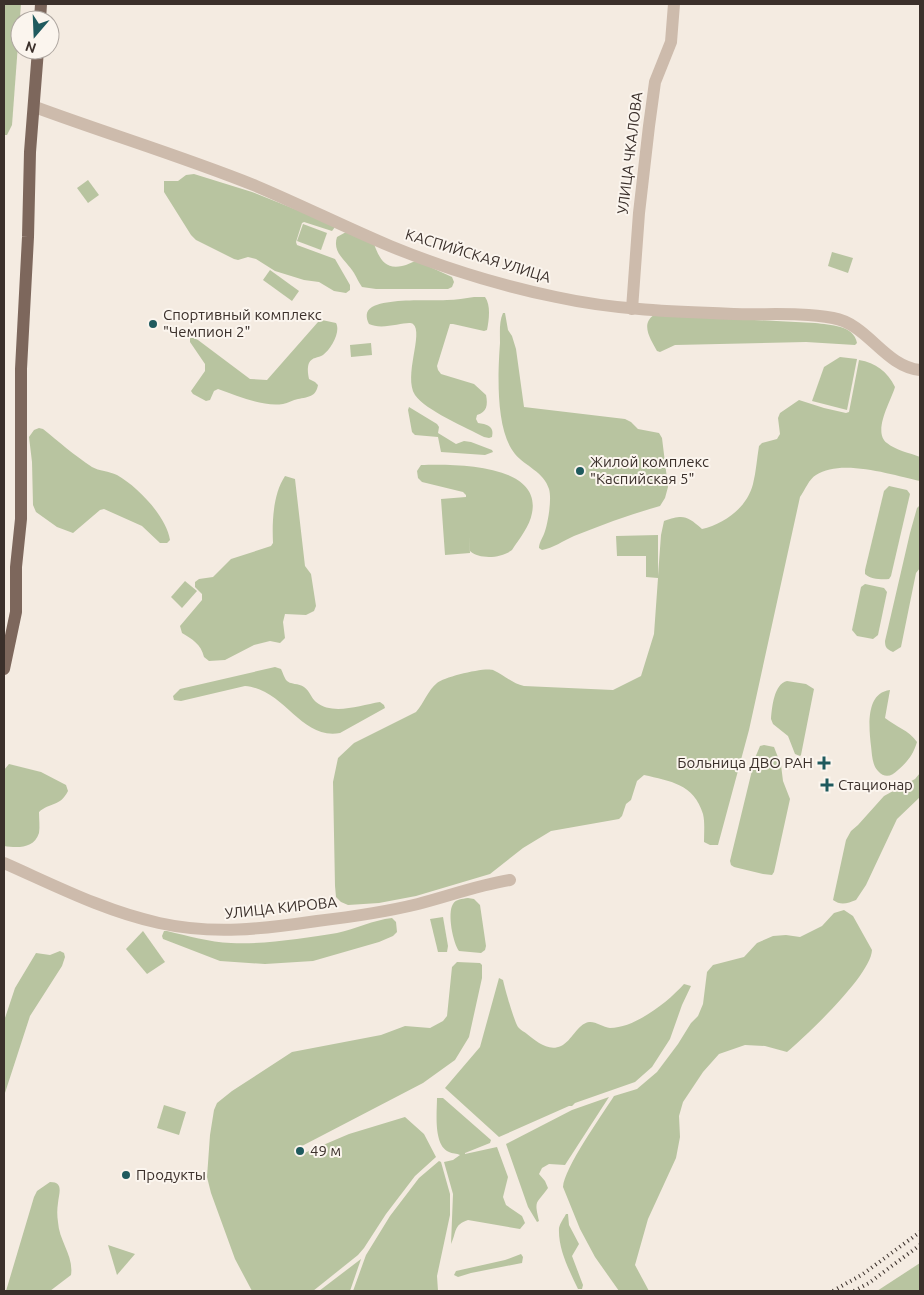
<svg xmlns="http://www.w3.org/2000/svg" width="924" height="1295" font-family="Ubuntu,sans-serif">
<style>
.green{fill:#b8c4a0}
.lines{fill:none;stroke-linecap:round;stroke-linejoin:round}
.minor{stroke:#cdbbac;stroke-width:12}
.major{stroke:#7d675c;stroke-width:12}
.rail{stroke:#3b302b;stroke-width:4;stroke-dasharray:1 4;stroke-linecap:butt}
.poi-dot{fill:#1f5a5e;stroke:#fbf5ee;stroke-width:2}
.labels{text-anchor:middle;stroke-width:4;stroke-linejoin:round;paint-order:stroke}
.street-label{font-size:15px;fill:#3b302b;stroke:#fbf5ee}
.poi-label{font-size:15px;fill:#3b302b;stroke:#fbf5ee;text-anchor:start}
</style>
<rect width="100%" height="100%" fill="#f4ebe1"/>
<g class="green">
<path d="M4 4H21L12 125 7 135H4Z"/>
<path d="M194 174 252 192 332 224 335 227 332 231 304 222 302 223 296 242 297 245 335 259 350 285V290L346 293 334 291 319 282 304 280 275 271 256 259 248 257 238 260 234 259 196 240 191 235 164 192V181H178L186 175Z"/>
<path d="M88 180 99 195 88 203 77 188Z"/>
<path d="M303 224 327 233 321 250 297 241Z"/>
<path d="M346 232 374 244C379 257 384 270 402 266 408 265 411 262 417 261L452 277 454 282 452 287 448 289H376L362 287C359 283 357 278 354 273 346 260 332 253 337 237Z"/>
<path d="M832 252 853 258 848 273 828 266Z"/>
<path d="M270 270 299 291 292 301 263 280Z"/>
<path d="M474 297H485C491 305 489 320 487 330L484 331 453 324H450L437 366 438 370 441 374 474 384 486 395C488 405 487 412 477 415L476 419 478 423C486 424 495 426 492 437L489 438 484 437C467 428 425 410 415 395 403 376 424 333 413 324 408 320 383 331 369 324 366 318 365 311 372 307 389 298 427 301 447 300 456 300 465 298 474 297Z"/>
<path d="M503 313H505L508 330 512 336 516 349 524 407 625 419 631 422 638 429 659 433 662 438 668 487 665 498 660 506C631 514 602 525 574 536 563 541 553 548 542 550L539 548C539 543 542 539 544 534 548 524 552 499 549 489 544 472 525 466 515 454 495 430 498 372 500 343 500 332 499 322 503 313Z"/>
<path d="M654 315 815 323C830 325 854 325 857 343L855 345 806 342 675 345 660 352 657 351C651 340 640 324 654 315Z"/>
<path d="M322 320 336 323C341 332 331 349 323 355 318 358 312 357 309 363 307 368 308 374 309 379L315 382 318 385C316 397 308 397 298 399 293 400 288 403 283 404 262 407 238 396 218 389L214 391 210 400 206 401 193 394 191 391 205 371V364L190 342V338H194L198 340 250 379 267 380 318 322Z"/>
<path d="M371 343 372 355 351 357 350 345Z"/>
<path d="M840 357 857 359 847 410 812 401 824 367Z"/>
<path d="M859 360C876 363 887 371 895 387 891 401 872 432 887 443 895 450 910 453 920 457V481C893 475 841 458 816 475 809 479 805 490 800 497L749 730 718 845H710L704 842C704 833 705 822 703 814 694 784 670 781 644 775L637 781 631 800 626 804 622 816 619 819 551 831 523 848 490 874 416 896 379 903 348 905 341 902 336 897 335 886 333 782 338 758 354 743 416 712C424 703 428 690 437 683 444 677 484 667 493 670 504 675 513 684 524 686L613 690 641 676 654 634 658 578 646 577V556H617L616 536 658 535V576L661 535 664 521C684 514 687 516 702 529 724 524 747 508 753 484 756 472 757 458 759 446L762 443 777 439 780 434 778 418 780 413 799 400 824 408 846 413 849 412Z"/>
<path d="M409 407 437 424 439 427 438 433 456 444 464 441 471 442 492 450 493 452 485 455 441 452 438 437 415 435 412 432 408 410Z"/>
<path d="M39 428 43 429C59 442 74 455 92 467 99 471 109 471 117 475 138 487 166 516 170 540L167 543H160L142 526 104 509 100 510 73 533 57 527 36 512 33 505 32 462 29 437 34 430Z"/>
<path d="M421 465C452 464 542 463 532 513 530 526 519 539 512 550 502 558 480 560 470 551L469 534 470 553 445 555 441 499 466 497V495L463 492 422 482 418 478 417 471Z"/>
<path d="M285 476 295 479 305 566 311 574 316 606 314 611 306 615 285 614 283 622 285 638 280 643 270 641 254 645 225 660 209 661 204 657C201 644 192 639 182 633L180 626 202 600V594L195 587V582L199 579 213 577 231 559 271 546 273 543C272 522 273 494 285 476Z"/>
<path d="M889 486 907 490 910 494 891 576 889 579C882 580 870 579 865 574V570L884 491Z"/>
<path d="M920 505V568L916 573 901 647 893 652C887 649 885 648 885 641L910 533 917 508Z"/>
<path d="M185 581 197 591 182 608 171 597Z"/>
<path d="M865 584 884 588 887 592 878 635 873 639 857 636 852 630 861 587Z"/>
<path d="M275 667 281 669C283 673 284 677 286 680 290 685 299 683 304 687 310 691 311 698 316 702 333 716 360 705 380 702L384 705 385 708 340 733C300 740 285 689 245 686L181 701 174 700 173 696 180 689Z"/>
<path d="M787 681 806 684 814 689 801 755 800 756 795 754 788 736 773 724 771 719C772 707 774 684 787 681Z"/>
<path d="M890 690 885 718C896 727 909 730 917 742 913 755 908 761 898 770 892 776 885 779 878 771 872 765 872 754 871 746 869 728 865 693 890 690Z"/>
<path d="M764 745 774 747 781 765 783 781 790 799 774 872 772 875 763 874 734 867 731 865 730 861 755 758 760 746Z"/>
<path d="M9 764 41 772 66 785 68 791C60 807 50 802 39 812 39 819 40 827 39 833 34 849 17 848 4 846V770Z"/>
<path d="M920 773V797L897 819 866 885 856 900C848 903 841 906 833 900L846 840 851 831 858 825 884 796 915 779Z"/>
<path d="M468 898 474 899 480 905 486 946 485 950 481 953 459 951C453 943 447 913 453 904 456 899 462 899 468 898Z"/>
<path d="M844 910 853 916 872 950C871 975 807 1035 787 1052L765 1046 745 1045 719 1054 703 1072 683 1102 679 1116 680 1137 676 1158 648 1219 635 1265 649 1291H619L595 1257 580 1229 563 1187C564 1168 602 1115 614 1096L637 1089 657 1072 678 1044 691 1023 698 1016 703 1004 707 972 713 965 744 957 757 943 773 936 786 935 800 937 822 926 834 913Z"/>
<path d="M443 917 448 946 447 952H438L430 919Z"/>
<path d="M392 918 396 922 397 932 393 936 379 942 313 961 265 964 220 961 163 939 162 936 164 931H167C188 936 209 942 231 943 261 945 306 938 337 933 356 929 373 920 392 918Z"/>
<path d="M143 931 165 962 147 974 126 949Z"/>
<path d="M60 951 64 953 65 957 62 966 30 1016 4 1096V1021L15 988 36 953 50 955Z"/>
<path d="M457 962 480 963 482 965V978L469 1037 455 1060 423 1083 300 1147 298 1151 302 1154 349 1134 405 1117 424 1134 436 1157 415 1176 386 1214 364 1248 358 1255 313 1291H252L235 1259 211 1193 207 1177 210 1135 214 1110 217 1103 232 1091 292 1052 381 1035 405 1026 430 1028 443 1021 447 1016 452 967Z"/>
<path d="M499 978 503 980C505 989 514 1021 518 1027 520 1030 525 1032 527 1034 536 1041 548 1052 561 1046 572 1041 577 1024 589 1022 595 1021 603 1027 610 1028 635 1028 668 1002 684 984L691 986 682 1005 670 1039 652 1067 635 1082 575 1103 572 1106H569L499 1137 445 1088 480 1047Z"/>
<path d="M609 1097 565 1165 549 1164 542 1168 539 1174 545 1181 548 1188C536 1205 534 1199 539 1221L537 1222 528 1207 506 1144 572 1110Z"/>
<path d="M437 1098H443L491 1140 490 1143 465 1153V1154L497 1147 508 1177 503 1197 506 1205 522 1216 525 1223 520 1229 468 1220C453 1225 457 1232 451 1244L453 1194 444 1162 453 1160 460 1155C457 1153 452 1154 449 1152 433 1145 437 1112 437 1098Z"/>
<path d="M164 1105 186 1112 179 1135 157 1128Z"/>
<path d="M439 1161 441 1162 450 1194V1215L437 1276 438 1291H353L366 1255 390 1216 419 1178Z"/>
<path d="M50 1182C64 1182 59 1193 58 1203 57 1209 57 1216 58 1222 59 1241 74 1256 71 1275L50 1291H6L34 1197 37 1191Z"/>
<path d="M566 1214H568L569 1225 579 1244 572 1256 583 1285 582 1289H578C569 1270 558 1249 559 1228 560 1223 564 1218 566 1214Z"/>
<path d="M108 1245 135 1254 117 1275Z"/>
<path d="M521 1254 523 1257 522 1263 471 1273 458 1277 454 1275 456 1271 505 1260Z"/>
<path d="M361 1259 350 1291H319Z"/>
<path d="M920 1263V1291H877Z"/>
</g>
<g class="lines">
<g class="minor">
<path d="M35 107C108 134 184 157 256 186 301 205 345 227 390 246 441 267 503 286 556 297 615 310 675 312 734 314 767 315 801 312 833 318 868 324 884 366 920 370"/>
<path d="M632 309 639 213 649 126 655 82 671 42 674 4"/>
<path d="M4 863C54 885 104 911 159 923 213 935 263 929 317 921 351 917 385 912 418 904 449 896 479 885 510 880"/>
</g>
<g class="major">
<path d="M40 20 41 4"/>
<path d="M4 669 16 612V567L21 519V369L28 237 30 152 38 50"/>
</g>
<g class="rail">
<path d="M833 1291 863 1274 920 1232"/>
<path d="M854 1291 869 1283 920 1245"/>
</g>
</g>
<g class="poi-dot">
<circle cx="153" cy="324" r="5"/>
<circle cx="580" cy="471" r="5"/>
<path d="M821.5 755.5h5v5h5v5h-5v5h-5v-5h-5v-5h5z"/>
<path d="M824.5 777.5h5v5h5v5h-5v5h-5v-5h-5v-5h5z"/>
<circle cx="300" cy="1151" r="5"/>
<circle cx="126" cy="1175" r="5"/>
</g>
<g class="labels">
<g class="street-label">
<text transform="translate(630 153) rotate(-83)" y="5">УЛИЦА ЧКАЛОВА</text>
<text transform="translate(478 256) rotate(17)" y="5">КАСПИЙСКАЯ УЛИЦА</text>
<text transform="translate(281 908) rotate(-6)" y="5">УЛИЦА КИРОВА</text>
</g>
<g class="poi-label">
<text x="163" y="320">Спортивный комплекс<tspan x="163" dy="17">"Чемпион 2"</tspan></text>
<text x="590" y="467">Жилой комплекс<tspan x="590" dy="17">"Каспийская 5"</tspan></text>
<text x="813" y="768" text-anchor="end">Больница ДВО РАН</text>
<text x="838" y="790">Стационар</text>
<text x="310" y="1156">49 м</text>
<text x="136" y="1180">Продукты</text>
</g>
</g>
<rect width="924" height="1295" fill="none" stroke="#3b302b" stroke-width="10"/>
<g transform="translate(35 35) rotate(199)"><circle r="24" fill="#fbf5ee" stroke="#aea6a0"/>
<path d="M0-4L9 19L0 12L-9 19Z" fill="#1f5a5e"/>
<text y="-8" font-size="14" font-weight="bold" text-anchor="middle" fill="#3b302b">N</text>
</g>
</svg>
